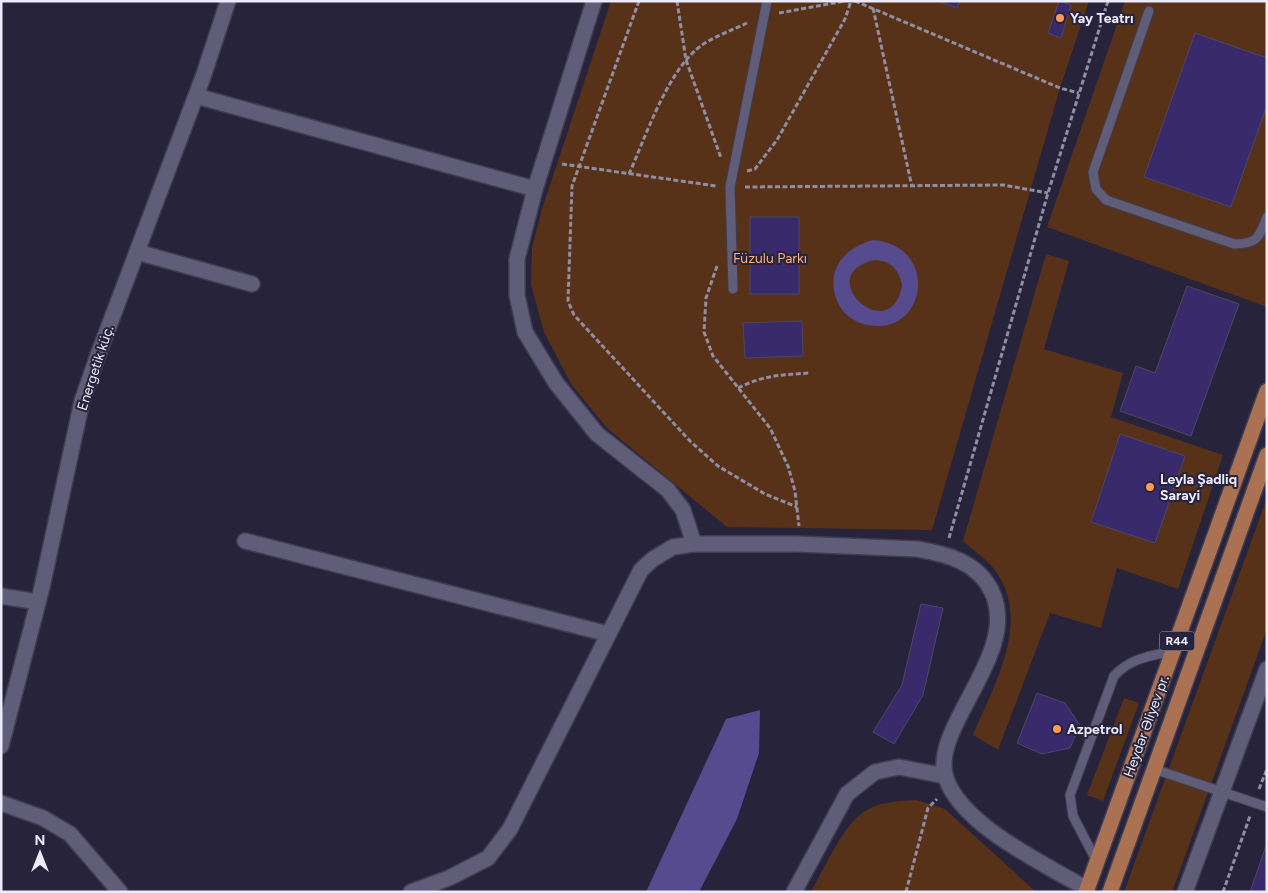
<svg xmlns="http://www.w3.org/2000/svg" width="1268" height="893" font-family="Figtree,sans-serif">
<style>
.green{fill:#573219}
.water{fill:#574b8f;fill-rule:evenodd}
.building{fill:#392a6b;stroke:#4c4863}
.lines{fill:none;stroke-linecap:round;stroke-linejoin:round}
.service-casing{stroke:#403d51;stroke-width:11}
.minor-casing{stroke:#403d51;stroke-width:18}
.primary-casing{stroke:#403d51;stroke-width:18}
.path{stroke:#908ea2;stroke-width:3;stroke-dasharray:5 2.5;stroke-linecap:butt}
.service{stroke:#605d78;stroke-width:9}
.minor{stroke:#605d78;stroke-width:15}
.primary{stroke:#ab7153;stroke-width:15}
.poi-dot{fill:#fe9b59;stroke:#26233b;stroke-width:2}
.labels{text-anchor:middle;stroke-width:4;stroke-linejoin:round;paint-order:stroke}
.shield{fill:#26233b;stroke:#b1aec1;stroke-width:1}
.shield-label{font-size:12px;font-weight:bold;fill:#eceafb}
.poi-label{font-size:14px;font-weight:bold;fill:#eceafb;stroke:#26233b;text-anchor:start}
.park-label{font-size:14px;fill:#fbae7e;stroke:#26233b}
.street-label{font-size:14px;fill:#eceafb;stroke:#26233b}
</style>
<rect width="100%" height="100%" fill="#26233b"/>
<g class="green">
<path d="M611 1H1089L1060 88 932 530 727 527 607 428 571 384 544 332 531 285 532 247 542 209Z"/>
<path d="M1125 1H1267V307L1047 227Z"/>
<path d="M1046 254 1069 261 1044 349 1123 373 1111 417 1223 455 1178 589 1117 568 1101 628 1050 613 998 750 973 735C994 685 1033 620 994 569 986 559 973 550 963 541Z"/>
<path d="M1267 498V629L1172 892H1124Z"/>
<path d="M1124 698 1139 703 1103 801 1087 795Z"/>
<path d="M916 800 945 809 1036 892H811C822 872 843 827 861 814 876 802 897 801 916 800Z"/>
</g>
<g class="water">
<path d="M873 240C941 246 926 337 868 325 855 323 843 314 838 303 824 272 843 248 873 240ZM874 260C890 260 899 269 902 285 891 350 810 275 874 260Z"/>
<path d="M760 710 759 753 737 819 699 892H646L726 719Z"/>
</g>
<g class="building">
<path d="M937 1H960L957 8Z"/>
<path d="M1059 1 1071 5 1061 38 1048 33Z"/>
<path d="M1195 33 1267 58V105L1231 207 1144 177Z"/>
<rect x="750" y="217" width="49" height="77"/>
<path d="M1187 286 1239 304 1191 436 1120 411 1136 366 1155 373Z"/>
<path d="M802 321 803 356 745 358 743 323Z"/>
<path d="M1120 434 1185 456 1155 543 1091 522Z"/>
<path d="M921 604 943 608 923 695 894 744 873 732 902 685Z"/>
<path d="M1037 693 1065 703 1080 725 1070 748 1042 754 1017 743Z"/>
<path d="M1267 843V892H1250Z"/>
</g>
<g class="lines">
<defs>
<g id="service">
<path d="M1149 11 1093 172 1096 189 1106 200 1234 244C1257 244 1259 238 1267 217"/>
<path d="M733 289 730 187 767 1"/>
<path d="M1154 769 1267 807"/>
<path d="M1097 862 1073 816 1070 795 1114 676C1130 658 1151 656 1173 651"/>
</g>
<g id="minor">
<path d="M594 1 535 189 517 259V295L525 332 556 383 597 434 668 490 683 510 694 544"/>
<path d="M196 96 535 189"/>
<path d="M137 252 252 284"/>
<path d="M245 541 608 634"/>
<path d="M1 596 38 602"/>
<path d="M1 746 42 587 82 401 98 355 203 77 228 1"/>
<path d="M1 803 43 818 70 834 120 892"/>
<path d="M411 892 449 878 488 858 510 829 641 570 653 559 673 547 694 544H796L917 549C947 554 978 562 992 592 1021 654 929 728 946 778 962 826 1045 864 1087 889"/>
<path d="M794 892 847 794 875 772 899 767 945 776"/>
<path d="M1185 892 1267 669"/>
</g>
<g id="primary">
<path d="M1086 892 1267 391"/>
<path d="M1110 892 1267 455"/>
</g>
</defs>
<use href="#service" class="service-casing"/>
<use href="#minor" class="minor-casing"/>
<use href="#primary" class="primary-casing"/>
<g class="path">
<path d="M639 1 572 186 568 301 574 315 690 441 718 466 765 494 797 507"/>
<path d="M677 1 686 60 721 158"/>
<path d="M855 1 1060 88 1079 93"/>
<path d="M873 8 912 187"/>
<path d="M779 13 845 1"/>
<path d="M562 164 716 186"/>
<path d="M747 171 755 169 777 140 845 19 851 1"/>
<path d="M629 174C646 136 668 69 702 45 715 36 733 30 747 23"/>
<path d="M745 187 1003 185 1048 193"/>
<path d="M717 266 706 298 704 332 713 356 770 428 788 466 795 491 799 526"/>
<path d="M738 388C764 375 781 375 810 373"/>
<path d="M949 538 1048 193 1108 1"/>
<path d="M1259 789 1267 769"/>
<path d="M906 892 928 808 937 799"/>
<path d="M1223 892 1250 816"/>
</g>
<use href="#service" class="service"/>
<use href="#minor" class="minor"/>
<use href="#primary" class="primary"/>
</g>
<g class="poi-dot">
<circle cx="1060" cy="18" r="5"/>
<circle cx="1150" cy="487" r="5"/>
<circle cx="1057" cy="729" r="5"/>
</g>
<g class="labels">
<rect class="shield" x="1159.5" y="631.5" width="35" height="19" rx="4"/>
<g class="shield-label">
<text x="1177" y="645">R44</text>
</g>
<g class="poi-label">
<text x="1070" y="23">Yay Teatrı</text>
<text x="1160" y="484">Leyla Şadliq<tspan x="1160" dy="16">Sarayi</tspan></text>
<text x="1067" y="734">Azpetrol</text>
</g>
<g class="park-label">
<text x="770" y="263">Füzulu Parkı</text>
</g>
<g class="street-label">
<text transform="translate(95 368) rotate(-72)" y="5">Energetik küç.</text>
<text transform="translate(1146 726) rotate(-70)" y="5">Heydər Əliyev pr.</text>
</g>
</g>
<rect width="1268" height="893" fill="none" stroke="#eceafb" stroke-width="5"/>
<g transform="translate(40 853)" stroke="#26233b" stroke-width="4" paint-order="stroke">
<path d="M0-4L9 19L0 12L-9 19Z" fill="#eceafb"/>
<text y="-8" font-size="14" font-weight="bold" text-anchor="middle" fill="#eceafb">N</text>
</g>
</svg>
